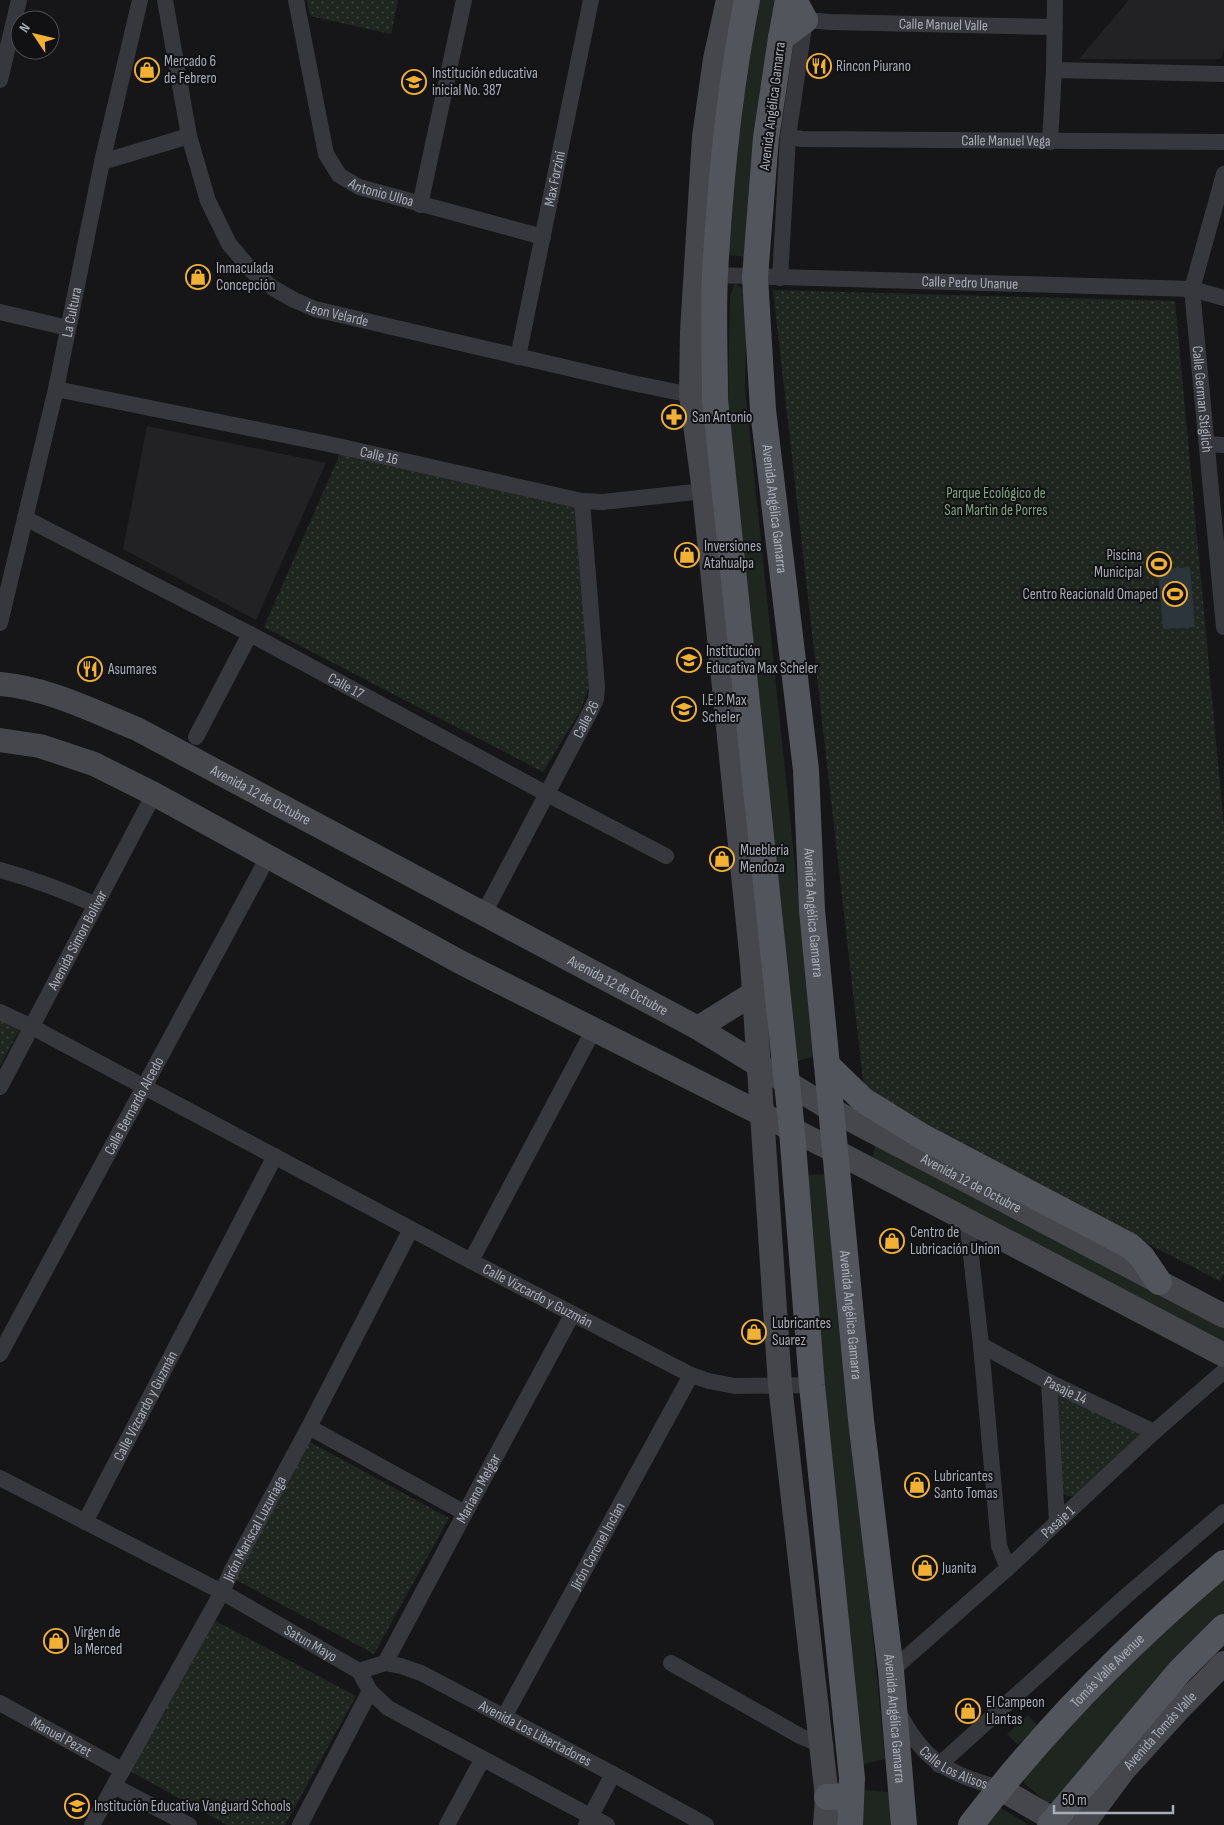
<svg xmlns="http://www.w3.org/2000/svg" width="1224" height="1825" font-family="'Sofia Sans Condensed',sans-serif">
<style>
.built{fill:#222225}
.green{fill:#1e261f}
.park{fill:url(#park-dots)}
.water{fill:#2c353c}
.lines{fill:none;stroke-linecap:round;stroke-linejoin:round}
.street{stroke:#37383d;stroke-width:16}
.secondary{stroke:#45474d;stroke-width:24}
.primary{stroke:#53555c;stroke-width:26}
.labels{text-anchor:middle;stroke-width:4;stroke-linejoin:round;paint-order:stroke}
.street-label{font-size:15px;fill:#a8adb8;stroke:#111113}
.poi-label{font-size:15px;fill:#a8adb8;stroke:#111113;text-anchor:start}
.park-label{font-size:15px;fill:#7fa381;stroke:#111113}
</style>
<defs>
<pattern id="park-dots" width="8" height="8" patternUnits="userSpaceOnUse" patternTransform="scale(1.25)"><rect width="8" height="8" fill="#1e261f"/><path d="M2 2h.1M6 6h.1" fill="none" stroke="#3c433d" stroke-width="1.8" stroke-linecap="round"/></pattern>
</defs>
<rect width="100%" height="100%" fill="#161618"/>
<g class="built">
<path d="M1129 0H1224V49L1221 59H1079Z"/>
<path d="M147 426 326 463 256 620 123 549Z"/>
</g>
<g class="green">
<path d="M756 0H781L749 257 725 255 732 179Z"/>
<path d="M735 283 747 293 745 388 815 1056 792 1063 728 398 730 295Z"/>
<path d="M876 1142 1224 1326V1346L872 1160Z"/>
<path d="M827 1174 885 1759 863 1764 804 1175Z"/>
<path d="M1224 1573V1614L1152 1684 1056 1801 1047 1803 1024 1783V1774L1032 1760Z"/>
<path d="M1028 1715 1038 1726 1018 1745 1007 1734Z"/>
<path d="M863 1790 890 1792 891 1825H861Z"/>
<path d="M999 1807 1026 1823 1027 1825H985Z"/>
</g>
<g class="park">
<path d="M307 0H398L391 34 310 16Z"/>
<path d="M773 290 1175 301 1224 827V1274L1220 1281 865 1098Z"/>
<path d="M342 449 576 501 590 684 580 711 543 772 264 627Z"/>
<path d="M0 1016 22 1025 0 1066Z"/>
<path d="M1061 1393 1139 1433 1140 1437 1076 1497 1067 1496 1061 1492 1057 1395Z"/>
<path d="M308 1441 449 1518 374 1654 232 1578Z"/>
<path d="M212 1619 356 1696 285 1825H227L130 1771Z"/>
</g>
<path class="water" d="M1190 567 1195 627 1163 629 1158 570Z"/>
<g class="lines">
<g class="street">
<path id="s1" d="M165 0 189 136 208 201 229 244 253 272 273 288 294 300 315 309 628 382 691 395"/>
<path id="s2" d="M296 0 326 154 339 175 359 187 543 237"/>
<path d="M1054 70 1224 74"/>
<path d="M0 80 19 0"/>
<path id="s3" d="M788 137 802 139 1224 142"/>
<path d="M1050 142 1054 70 1055 0"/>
<path d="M102 162 189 136"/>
<path id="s4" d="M1224 174 1192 289 1224 627"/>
<path d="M420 205 464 0"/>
<path id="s5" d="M715 275 1192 289 1224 298"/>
<path id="s6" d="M780 278 788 137 805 20 830 22 1055 27"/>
<path d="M0 312 68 328"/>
<path id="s7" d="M518 357 591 0"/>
<path id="s8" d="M56 389 324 443 582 501 603 502 704 491"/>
<path d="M1207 444 1224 445"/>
<path id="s9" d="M25 518 250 634 547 794 666 856"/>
<path id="s10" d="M0 623 56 389 102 162 140 0"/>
<path d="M196 737 250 634"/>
<path d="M0 870C33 879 65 891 96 905"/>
<path id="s11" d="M483 915 591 710 596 699 597 687 582 501"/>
<path id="s12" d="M0 1012 32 1027 471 1261 691 1375 709 1381 735 1386 812 1385"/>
<path id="s13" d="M0 1087 154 794"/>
<path d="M967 1220 981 1345 999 1546 1008 1568"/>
<path d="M471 1261 594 1029"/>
<path id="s14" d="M981 1345 1049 1382 1154 1432"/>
<path id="s15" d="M0 1354 268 857"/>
<path d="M1049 1382 1057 1522"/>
<path d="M309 1427 465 1513"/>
<path id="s16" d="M0 1478 222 1592 359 1671 370 1691 388 1708 607 1825"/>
<path id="s17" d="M85 1522 275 1156"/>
<path id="s18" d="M385 1663 465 1513 572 1315"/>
<path d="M671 1663 800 1736 821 1745"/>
<path id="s19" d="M359 1671 385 1663 401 1666 421 1673 613 1774 706 1825"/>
<path id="s20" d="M891 1671 1008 1568 1154 1432 1224 1371"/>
<path id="s21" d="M0 1703 122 1770"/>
<path id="s22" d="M899 1713C924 1762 948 1773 999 1788"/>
<path id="s23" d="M504 1717 691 1375"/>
<path d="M939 1765 1125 1597 1224 1512"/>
<path d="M114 1786 189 1825"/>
<path id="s24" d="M92 1825 222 1592 232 1570 309 1427 411 1229"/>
<path d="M300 1825 370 1691"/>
<path d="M447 1825 482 1760"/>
<path d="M586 1825 613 1774"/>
</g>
<g class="secondary">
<path d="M728 0 715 59 704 137 692 332 691 395 704 491 752 963 780 1385 827 1797 825 1825"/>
<path id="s25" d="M0 684C48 688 93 711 137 729L698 1028 832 1110 1224 1316"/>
<path d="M0 740 40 746 94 764 154 794 460 962 835 1151 1224 1355"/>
<path d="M698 1028 754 993"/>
<path d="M999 1788 1063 1825"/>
<path id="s26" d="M1083 1825 1123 1771 1180 1708 1224 1663"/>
</g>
<g class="primary">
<path d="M747 0C729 90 720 183 715 274 713 316 715 358 715 399L792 1131 812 1385 852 1778 850 1825"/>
<path id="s27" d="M788 0 781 38 766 138 755 277 763 410 806 770 812 910 861 1420 891 1671 904 1825"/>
<path d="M781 38 805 20 794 0"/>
<path d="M828 1066 863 1100 923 1137 1130 1246 1142 1257 1159 1282"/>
<path d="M827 1797 851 1796"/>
<path id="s28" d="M971 1825C1045 1728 1131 1641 1224 1563"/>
<path d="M1050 1825 1180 1671 1224 1627"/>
</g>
</g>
<defs>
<symbol id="restaurant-ring" viewBox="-11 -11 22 22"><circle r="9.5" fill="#111113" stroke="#f2b134" stroke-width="1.5"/><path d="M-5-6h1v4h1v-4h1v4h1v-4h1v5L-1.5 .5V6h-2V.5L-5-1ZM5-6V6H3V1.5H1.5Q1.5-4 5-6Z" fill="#f2b134"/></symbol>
<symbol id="shop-ring" viewBox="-11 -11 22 22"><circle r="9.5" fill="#111113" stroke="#f2b134" stroke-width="1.5"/><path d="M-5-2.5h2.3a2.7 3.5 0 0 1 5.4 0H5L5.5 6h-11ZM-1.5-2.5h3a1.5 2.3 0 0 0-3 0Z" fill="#f2b134"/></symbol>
<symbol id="school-ring" viewBox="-11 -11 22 22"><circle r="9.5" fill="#111113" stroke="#f2b134" stroke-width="1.5"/><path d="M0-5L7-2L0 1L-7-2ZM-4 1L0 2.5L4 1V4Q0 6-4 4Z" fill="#f2b134"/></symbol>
<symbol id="pharmacy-ring" viewBox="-11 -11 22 22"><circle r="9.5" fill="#111113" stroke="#f2b134" stroke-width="1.5"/><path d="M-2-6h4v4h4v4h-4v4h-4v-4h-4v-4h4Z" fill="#f2b134"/></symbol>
<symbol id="stadium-ring" viewBox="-11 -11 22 22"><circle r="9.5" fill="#111113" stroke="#f2b134" stroke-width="1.5"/><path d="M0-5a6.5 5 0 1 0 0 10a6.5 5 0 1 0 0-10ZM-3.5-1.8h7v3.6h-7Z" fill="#f2b134"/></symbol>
</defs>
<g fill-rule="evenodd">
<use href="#restaurant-ring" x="805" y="52" width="28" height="28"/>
<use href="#shop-ring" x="133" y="56" width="28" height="28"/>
<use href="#school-ring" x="400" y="68" width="28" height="28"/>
<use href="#shop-ring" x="184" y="263" width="28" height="28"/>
<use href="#pharmacy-ring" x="660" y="403" width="28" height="28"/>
<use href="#shop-ring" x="673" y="541" width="28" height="28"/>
<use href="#stadium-ring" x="1145" y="550" width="28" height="28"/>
<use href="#stadium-ring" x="1161" y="580" width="28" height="28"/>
<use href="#school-ring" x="675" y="646" width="28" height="28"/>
<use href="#restaurant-ring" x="76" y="655" width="28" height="28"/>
<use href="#school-ring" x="670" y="695" width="28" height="28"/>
<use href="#shop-ring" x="708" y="845" width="28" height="28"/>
<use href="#shop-ring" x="878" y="1227" width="28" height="28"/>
<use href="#shop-ring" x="740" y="1318" width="28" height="28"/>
<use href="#shop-ring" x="903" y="1471" width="28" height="28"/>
<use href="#shop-ring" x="911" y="1554" width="28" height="28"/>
<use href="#shop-ring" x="42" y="1627" width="28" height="28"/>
<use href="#shop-ring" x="954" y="1697" width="28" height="28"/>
<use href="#school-ring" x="63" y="1792" width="28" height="28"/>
</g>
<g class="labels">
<g class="street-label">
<text dy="5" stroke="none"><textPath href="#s6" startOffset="398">Calle Manuel Valle</textPath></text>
<text transform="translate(772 106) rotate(-83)" y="5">Avenida Angélica Gamarra</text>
<text dy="5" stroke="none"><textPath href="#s3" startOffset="218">Calle Manuel Vega</textPath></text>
<text dy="5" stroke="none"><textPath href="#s7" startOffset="182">Max Forzini</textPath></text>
<text dy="5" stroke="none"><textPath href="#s2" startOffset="228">Antonio Ulloa</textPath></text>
<text dy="5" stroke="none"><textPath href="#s5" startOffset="255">Calle Pedro Unanue</textPath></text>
<text dy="5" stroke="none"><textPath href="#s10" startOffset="319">La Cultura</textPath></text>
<text dy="5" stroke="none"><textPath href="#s1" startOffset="386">Leon Velarde</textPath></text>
<text dy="5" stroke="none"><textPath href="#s4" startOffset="230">Calle German Stiglich</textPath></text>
<text dy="5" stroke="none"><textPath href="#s8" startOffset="330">Calle 16</textPath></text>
<text dy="5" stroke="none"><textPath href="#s27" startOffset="512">Avenida Angélica Gamarra</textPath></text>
<text dy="5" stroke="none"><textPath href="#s9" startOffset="362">Calle 17</textPath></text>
<text dy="5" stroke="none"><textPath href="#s11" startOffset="221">Calle 26</textPath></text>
<text dy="5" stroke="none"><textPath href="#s25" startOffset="285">Avenida 12 de Octubre</textPath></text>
<text dy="5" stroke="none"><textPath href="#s27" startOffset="918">Avenida Angélica Gamarra</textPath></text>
<text dy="5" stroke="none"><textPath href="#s13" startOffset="166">Avenida Simon Bolivar</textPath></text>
<text dy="5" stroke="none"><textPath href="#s25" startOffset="690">Avenida 12 de Octubre</textPath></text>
<text dy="5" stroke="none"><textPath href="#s15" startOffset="282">Calle Bernardo Alcedo</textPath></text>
<text dy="5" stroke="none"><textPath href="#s25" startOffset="1095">Avenida 12 de Octubre</textPath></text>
<text dy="5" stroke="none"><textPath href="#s12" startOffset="608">Calle Vizcardo y Guzmán</textPath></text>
<text dy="5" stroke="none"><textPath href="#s27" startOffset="1322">Avenida Angélica Gamarra</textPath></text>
<text dy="5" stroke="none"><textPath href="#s14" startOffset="96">Pasaje 14</textPath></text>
<text dy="5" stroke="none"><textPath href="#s17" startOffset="131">Calle Vizcardo y Guzmán</textPath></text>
<text dy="5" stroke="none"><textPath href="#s18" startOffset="198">Mariano Melgar</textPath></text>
<text dy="5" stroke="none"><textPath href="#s20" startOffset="224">Pasaje 1</textPath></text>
<text dy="5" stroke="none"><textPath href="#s24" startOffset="338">Jirón Mariscal Luzuriaga</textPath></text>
<text dy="5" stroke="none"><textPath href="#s23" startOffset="195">Jirón Coronel Inclan</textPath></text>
<text dy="5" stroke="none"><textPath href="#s16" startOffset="352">Satun Mayo</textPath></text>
<text dy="5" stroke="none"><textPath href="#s28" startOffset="206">Tomás Valle Avenue</textPath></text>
<text dy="5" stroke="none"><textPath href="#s27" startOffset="1728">Avenida Angélica Gamarra</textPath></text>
<text dy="5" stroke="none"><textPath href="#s26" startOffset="122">Avenida Tomás Valle</textPath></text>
<text dy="5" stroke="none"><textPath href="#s19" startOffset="194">Avenida Los Libertadores</textPath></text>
<text dy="5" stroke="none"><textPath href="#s21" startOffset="70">Manuel Pezet</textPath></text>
<text dy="5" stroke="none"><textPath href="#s22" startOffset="80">Calle Los Alisos</textPath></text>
</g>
<g class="poi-label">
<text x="164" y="66">Mercado 6<tspan x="164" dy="17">de Febrero</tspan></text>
<text x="836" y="71">Rincon Piurano</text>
<text x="432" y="78">Institución educativa<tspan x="432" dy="17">inicial No. 387</tspan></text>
<text x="216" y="273">Inmaculada<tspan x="216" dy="17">Concepción</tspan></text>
<text x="692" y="422">San Antonio</text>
<text x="704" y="551">Inversiones<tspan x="704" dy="17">Atahualpa</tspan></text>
<text x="1142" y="560" text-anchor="end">Piscina<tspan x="1142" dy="17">Municipal</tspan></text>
<text x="1158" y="599" text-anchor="end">Centro Reacionald Omaped</text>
<text x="706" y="656">Institución<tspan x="706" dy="17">Educativa Max Scheler</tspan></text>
<text x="108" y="674">Asumares</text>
<text x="702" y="705">I.E.P. Max<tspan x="702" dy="17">Scheler</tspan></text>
<text x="740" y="855">Muebleria<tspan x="740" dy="17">Mendoza</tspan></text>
<text x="910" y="1237">Centro de<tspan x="910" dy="17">Lubricación Union</tspan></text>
<text x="772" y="1328">Lubricantes<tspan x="772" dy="17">Suarez</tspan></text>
<text x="934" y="1481">Lubricantes<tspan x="934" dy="17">Santo Tomas</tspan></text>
<text x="942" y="1573">Juanita</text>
<text x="74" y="1637">Virgen de<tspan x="74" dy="17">la Merced</tspan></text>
<text x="986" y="1707">El Campeon<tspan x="986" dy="17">Llantas</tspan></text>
<text x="94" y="1811">Institución Educativa Vanguard Schools</text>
</g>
<g class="park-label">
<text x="996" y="498">Parque Ecológico de<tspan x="996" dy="17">San Martin de Porres</tspan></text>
</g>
</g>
<g transform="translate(35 35) rotate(305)"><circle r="24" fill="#111113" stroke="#4d4f55"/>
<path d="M0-4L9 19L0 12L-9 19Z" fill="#f2b134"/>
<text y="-8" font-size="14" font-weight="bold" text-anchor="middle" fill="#a8adb8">N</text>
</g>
<path d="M1054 1805v8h119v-8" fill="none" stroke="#a8adb8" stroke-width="2.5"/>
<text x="1062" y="1805" font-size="15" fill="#a8adb8" stroke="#111113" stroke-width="4" paint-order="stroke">50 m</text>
</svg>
